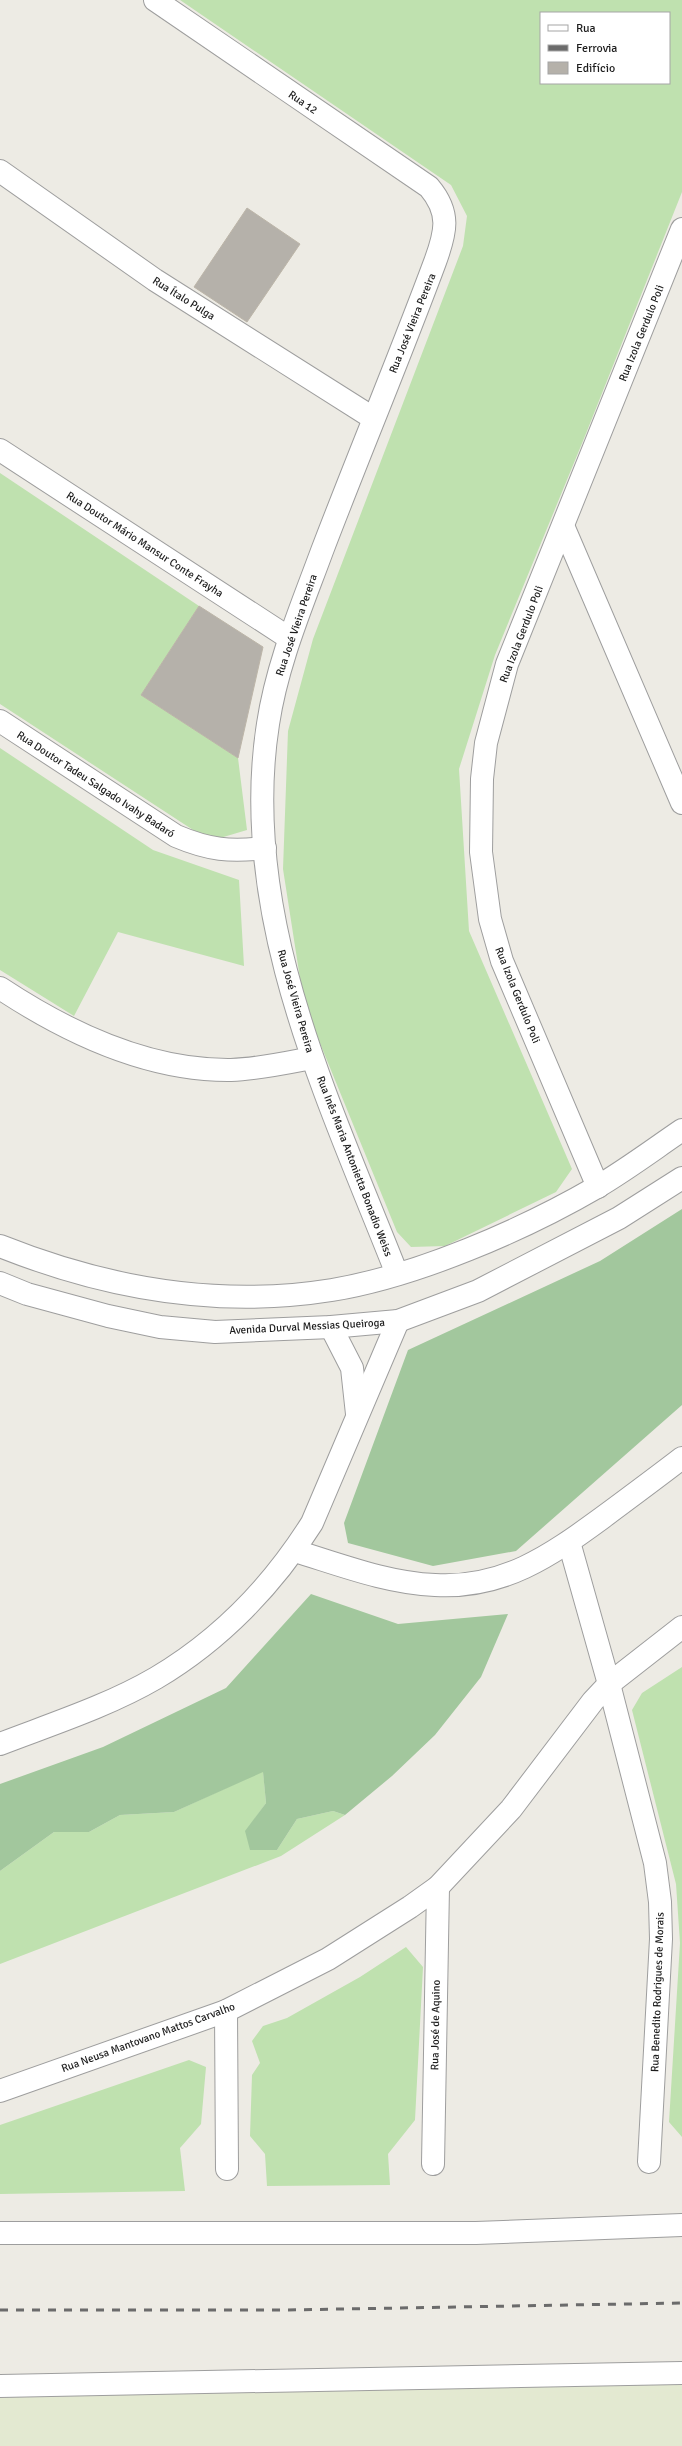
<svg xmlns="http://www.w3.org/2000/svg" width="682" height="2446" font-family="Signika,sans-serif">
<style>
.farmland{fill:#e3e9d1}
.grass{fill:#bfe1af;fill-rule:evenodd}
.forest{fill:#a2c79d}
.building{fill:#b5b1aa;stroke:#bcb5a8}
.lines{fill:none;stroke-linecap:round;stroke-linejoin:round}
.minor-casing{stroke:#9e9e9e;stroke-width:24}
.minor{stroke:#fff;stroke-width:22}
.rail{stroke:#6b6b6b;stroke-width:3;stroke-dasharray:8 8;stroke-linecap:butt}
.labels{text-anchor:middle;stroke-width:4;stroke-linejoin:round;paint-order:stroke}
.street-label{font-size:11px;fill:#1d1d1d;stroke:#fff}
</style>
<rect width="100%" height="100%" fill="#edebe4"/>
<path class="farmland" d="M682 2373V2446H0V2386Z"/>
<g class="grass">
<path d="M180 0H682V192L585 436 495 655 459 769 469 931 572 1169 556 1192 445 1246 411 1247 397 1232 304 1004 283 869 288 731 313 639 463 246 467 216 451 185ZM541 13H669V83H541Z"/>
<path d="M0 473 199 606 141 695 238 758 247 830 210 841 0 704Z"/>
<path d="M0 748 153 850 239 880 244 966 118 932 74 1016 0 970Z"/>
<path d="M682 1667V2137L669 2122 680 1943 676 1884 632 1710 642 1693Z"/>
<path d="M263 1771 266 1803 246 1831 251 1850H277L297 1819 333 1811 345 1815 281 1856 0 1964V1871L54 1832H89L120 1815 174 1812Z"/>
<path d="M406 1947 423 1967 415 2120 388 2154 390 2185 267 2186 265 2154 250 2136 252 2075 260 2063 252 2041 263 2026 287 2018 360 1977Z"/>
<path d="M189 2060 206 2067 201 2124 180 2148 185 2191 0 2194V2125Z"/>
</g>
<g class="forest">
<path d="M682 1209V1405L516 1551 433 1566 348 1543 344 1523 408 1350 600 1261Z"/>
<path d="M311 1594 398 1624 508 1614 481 1677 435 1735 392 1776 345 1815 333 1811 297 1819 277 1850H250L245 1831 266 1803 263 1772 174 1812 120 1815 89 1832H54L0 1871V1784L103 1747 226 1688Z"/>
</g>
<g class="building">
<path d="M247 208 300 244 247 322 194 287Z"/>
<path d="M199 606 263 647 238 758 141 695Z"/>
</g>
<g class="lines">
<defs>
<g id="minor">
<path d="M155 0 429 187C451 213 446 232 435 262 399 359 359 454 322 551 301 608 277 664 268 724 238 915 329 1101 397 1274"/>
<path d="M0 171 155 280 373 418"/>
<path d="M0 450 289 638"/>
<path d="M564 528 682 803"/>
<path d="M0 721 176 836C209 850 230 852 265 848"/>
<path d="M0 988C68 1033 148 1071 231 1070 259 1069 286 1063 312 1058"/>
<path d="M598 1187 502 961 490 919 481 852 482 779 486 743 507 664 682 229"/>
<path d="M0 1246C105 1288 219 1308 332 1290 417 1276 523 1230 597 1187 626 1170 654 1149 682 1130"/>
<path d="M0 1283 27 1294 108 1316 160 1327 215 1332 331 1327 398 1321 478 1291 619 1218 682 1178"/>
<path d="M331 1327 352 1368 357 1414"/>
<path d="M569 1542 609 1684 655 1863 660 1902 661 1939 649 2162"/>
<path d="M295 1551C341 1565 387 1583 435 1585 503 1589 550 1556 602 1518 629 1498 656 1478 682 1458"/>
<path d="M0 1744C52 1724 108 1706 156 1678 220 1640 273 1585 312 1523L398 1321"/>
<path d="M226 2011 227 2169"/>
<path d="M0 2091 226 2011 328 1959 410 1907 438 1887 511 1809 593 1701 609 1684 682 1627"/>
<path d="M433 2164 438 1887"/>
<path d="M0 2233H476L682 2225"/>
<path d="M0 2386 682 2373"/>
</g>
</defs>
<use href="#minor" class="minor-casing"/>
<use href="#minor" class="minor"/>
<path class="rail" d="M0 2310H286L682 2303"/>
</g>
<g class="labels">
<g class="street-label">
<text transform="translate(303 102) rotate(34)" y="4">Rua 12</text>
<text transform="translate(184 298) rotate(32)" y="4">Rua Ítalo Pulga</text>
<text transform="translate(412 323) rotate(-68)" y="4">Rua José Vieira Pereira</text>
<text transform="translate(641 333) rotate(-68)" y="4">Rua Izola Gerdulo Poli</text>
<text transform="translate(145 544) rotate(33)" y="4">Rua Doutor Mário Mansur Conte Frayha</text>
<text transform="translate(296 625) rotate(-71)" y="4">Rua José Vieira Pereira</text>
<text transform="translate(521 634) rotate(-69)" y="4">Rua Izola Gerdulo Poli</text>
<text transform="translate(96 784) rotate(33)" y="4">Rua Doutor Tadeu Salgado Ivahy Badaró</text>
<text transform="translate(518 995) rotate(68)" y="4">Rua Izola Gerdulo Poli</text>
<text transform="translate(296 1001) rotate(74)" y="4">Rua José Vieira Pereira</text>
<text transform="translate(355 1166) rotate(69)" y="4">Rua Inês Maria Antonietta Bonadio Weiss</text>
<text transform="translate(307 1326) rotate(-3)" y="4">Avenida Durval Messias Queiroga</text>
<text transform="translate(657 1992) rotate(-88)" y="4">Rua Benedito Rodrigues de Morais</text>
<text transform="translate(435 2025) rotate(-89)" y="4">Rua José de Aquino</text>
<text transform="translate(148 2037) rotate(-20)" y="4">Rua Neusa Mantovano Mattos Carvalho</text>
</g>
</g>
<rect x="540" y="12" width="130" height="72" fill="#ffffff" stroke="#a5a5a5"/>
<rect x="548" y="25" width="20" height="6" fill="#ffffff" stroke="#a5a5a5"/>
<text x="576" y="32" font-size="12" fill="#1d1d1d">Rua</text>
<rect x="548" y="45" width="20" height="6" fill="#6b6b6b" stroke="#a5a5a5"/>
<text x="576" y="52" font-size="12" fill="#1d1d1d">Ferrovia</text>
<rect x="548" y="62" width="20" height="12" fill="#b5b1aa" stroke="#a5a5a5"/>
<text x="576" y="72" font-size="12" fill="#1d1d1d">Edifício</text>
</svg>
